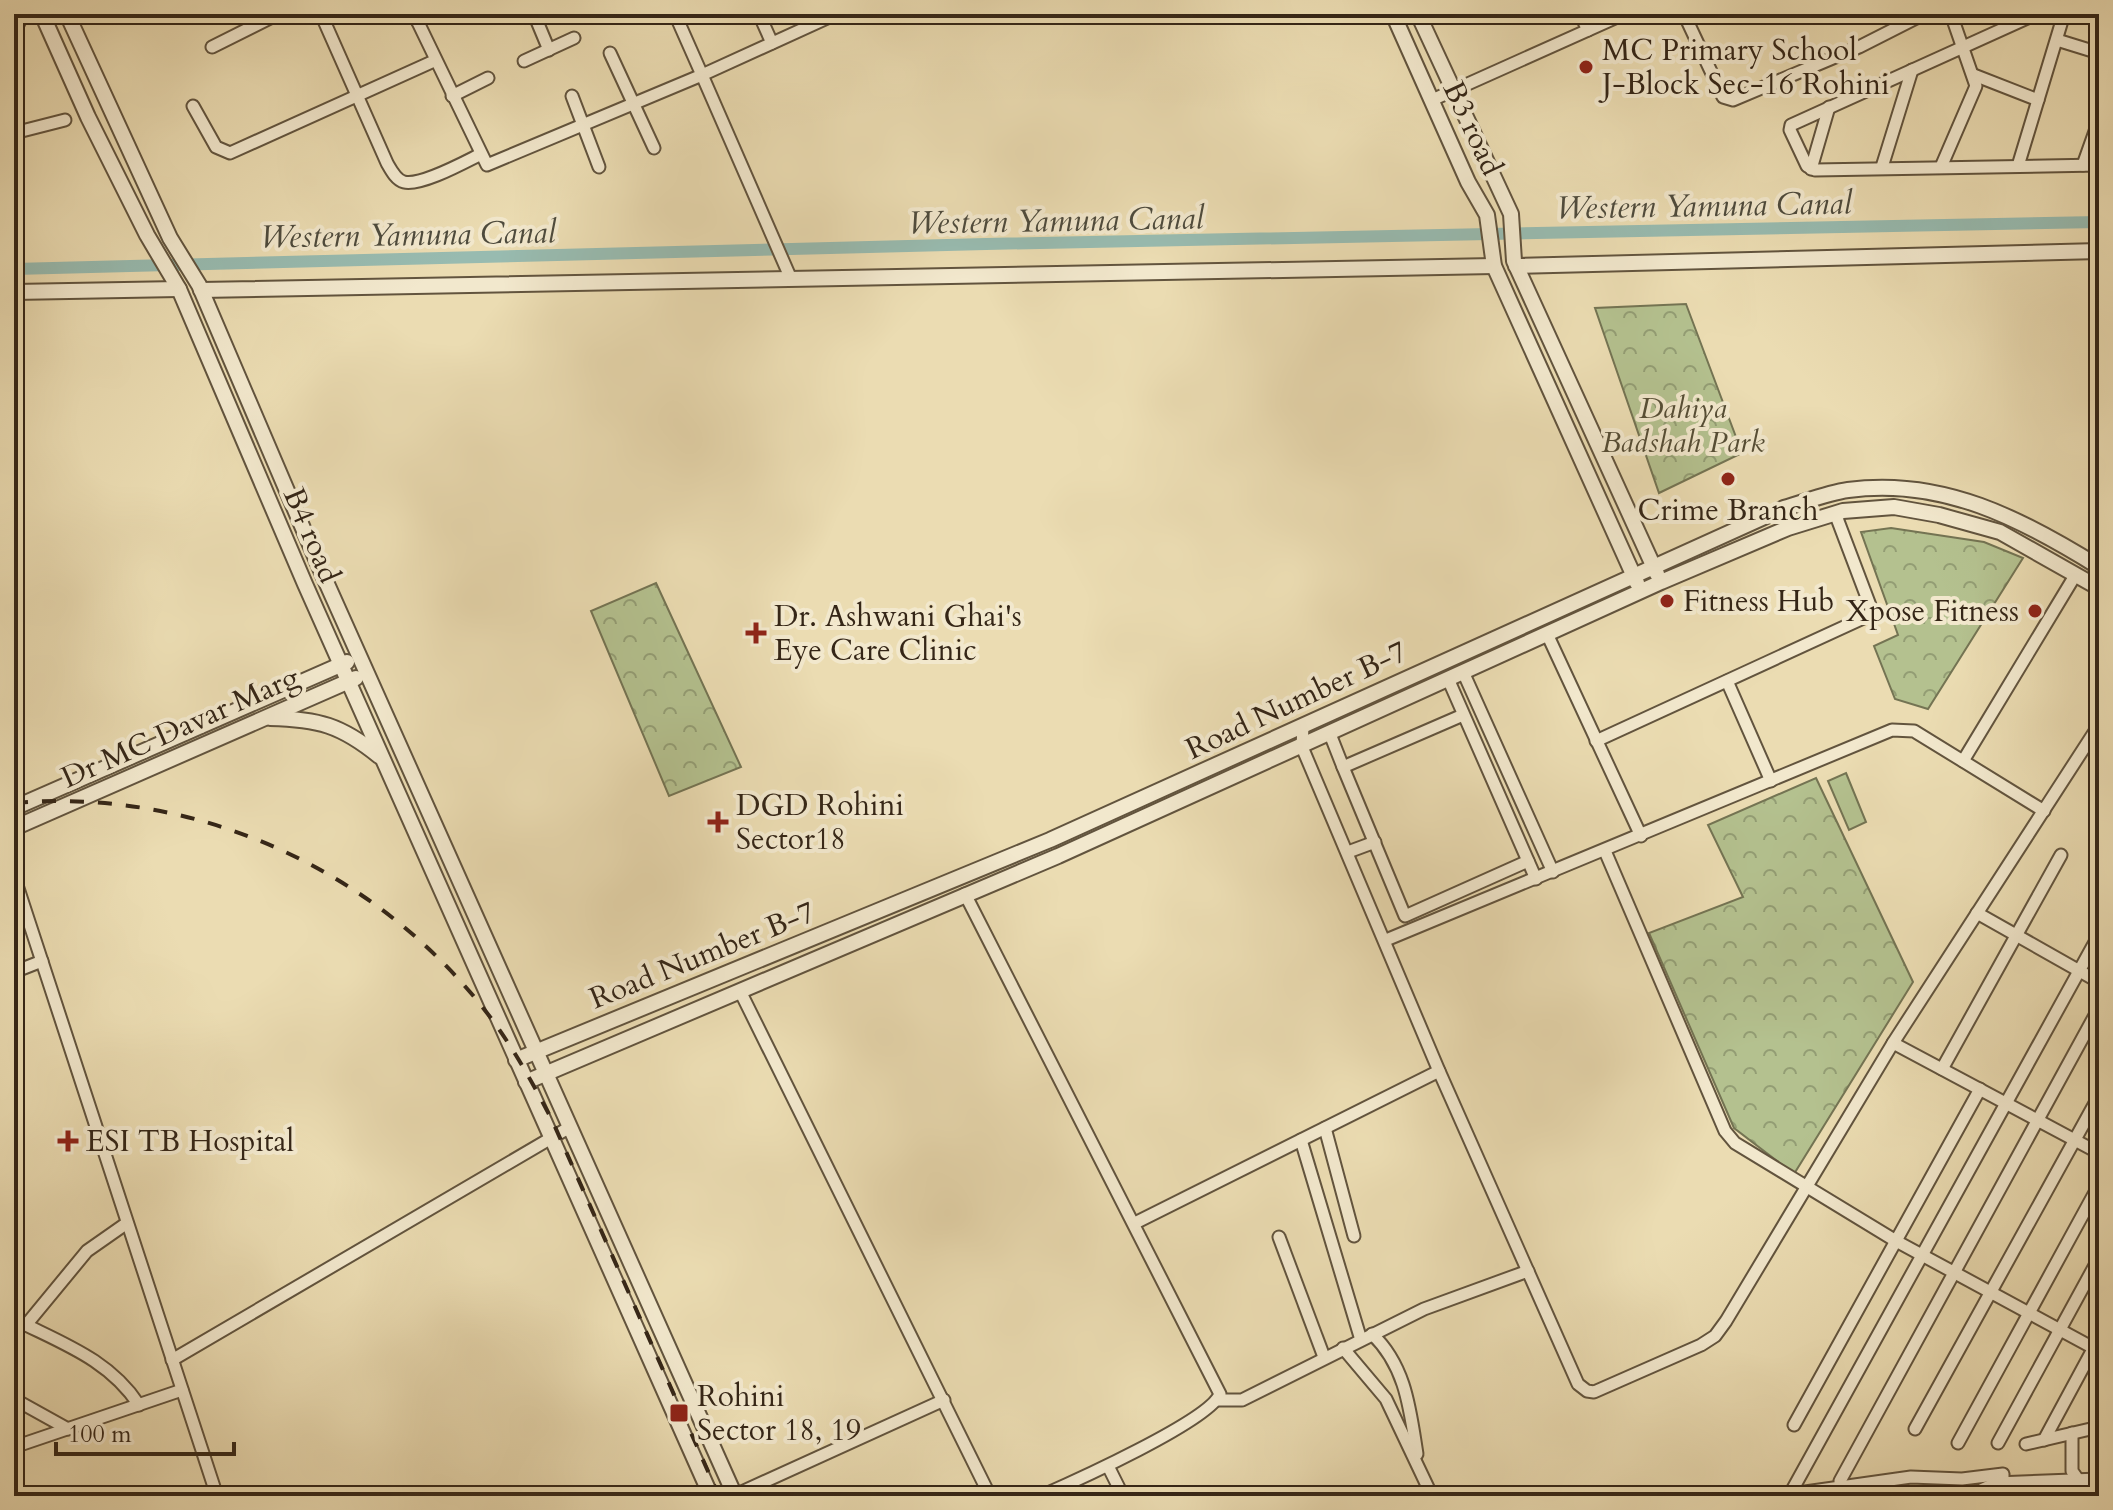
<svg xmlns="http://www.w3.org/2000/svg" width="2113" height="1510" font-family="Cardo,serif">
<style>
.park{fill:url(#park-crowns);stroke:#747453;stroke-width:2}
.pitch{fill:#b4c18f;stroke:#747453;stroke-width:2}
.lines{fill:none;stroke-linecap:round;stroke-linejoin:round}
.canal{stroke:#98bbb0;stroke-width:12}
.minor-casing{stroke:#62543e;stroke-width:15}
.tertiary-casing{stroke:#62543e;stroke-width:18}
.minor{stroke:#f2e8cd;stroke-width:11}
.tertiary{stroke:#f2e8cd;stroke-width:14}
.rail{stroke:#352617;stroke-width:4;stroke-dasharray:14 14;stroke-linecap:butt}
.poi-dot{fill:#8f2418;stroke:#f2e8cd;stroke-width:3}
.labels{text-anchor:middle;stroke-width:8;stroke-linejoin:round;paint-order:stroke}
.poi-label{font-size:30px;fill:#352617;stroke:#f2e8cd;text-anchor:start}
.street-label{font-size:30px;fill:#352617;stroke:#f2e8cd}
.park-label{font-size:30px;font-style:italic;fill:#554d35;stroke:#f2e8cd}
.water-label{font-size:32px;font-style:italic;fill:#4e4b3d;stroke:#f2e8cd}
</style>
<defs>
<pattern id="park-crowns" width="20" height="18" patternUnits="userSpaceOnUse" patternTransform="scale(2)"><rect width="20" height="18" fill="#b4c18f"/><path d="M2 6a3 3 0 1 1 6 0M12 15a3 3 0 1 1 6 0" fill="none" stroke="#939d74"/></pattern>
</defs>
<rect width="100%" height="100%" fill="#ebdcb2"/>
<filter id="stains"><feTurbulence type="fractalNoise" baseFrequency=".0025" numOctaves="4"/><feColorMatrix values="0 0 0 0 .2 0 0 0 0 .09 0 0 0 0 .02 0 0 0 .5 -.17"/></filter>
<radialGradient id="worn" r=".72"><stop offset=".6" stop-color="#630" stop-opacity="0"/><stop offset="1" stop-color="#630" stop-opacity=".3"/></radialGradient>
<g class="park">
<path d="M1686 304 1742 453 1659 493 1595 308Z"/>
<path d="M1891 528 1984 542 2023 558 1928 709 1895 699 1874 646 1898 635 1861 532Z"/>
<path d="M656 583 741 767 669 796 591 611Z"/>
<path d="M1816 778 1913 982 1794 1174 1734 1128 1649 933 1743 897 1708 825Z"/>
</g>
<path class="pitch" d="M1846 773 1866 822 1849 830 1828 781Z"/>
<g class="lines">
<path class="canal" d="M14 269 986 244 2099 222"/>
<defs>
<g id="minor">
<path d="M14 14 19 23"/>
<path d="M321 14 387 163C391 170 396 180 404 182 421 186 463 163 479 155"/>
<path d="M414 14 487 165 702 75 791 279"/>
<path d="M534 14 549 50"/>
<path d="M675 14 702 75 836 14"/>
<path d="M759 14 772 43"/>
<path d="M1580 14 1588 30"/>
<path d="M1684 14 1723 97 1733 100 1859 47 1924 14"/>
<path d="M2036 14 1791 125 1790 130 1807 166 1815 170 2099 165"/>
<path d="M417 21 434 14"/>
<path d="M2057 40 2099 53"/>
<path d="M212 47 278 14"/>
<path d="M610 53 654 148"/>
<path d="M524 61 574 38"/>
<path d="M1974 75 2038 100"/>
<path d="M452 96 488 78"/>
<path d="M572 96 599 167"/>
<path d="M1432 100 1624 14"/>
<path d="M193 106 216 147 230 153 434 61"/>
<path d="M14 133 65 120"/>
<path d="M2083 165 2099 120"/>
<path d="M2018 166 2064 14"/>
<path d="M1882 167 1912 70"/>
<path d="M1941 167 1976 86 1951 14"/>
<path d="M1811 169 1829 107"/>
<path d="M1548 636 1641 836"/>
<path d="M1464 674 1553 872"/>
<path d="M1449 681 1536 879"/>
<path d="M1727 681 1771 781"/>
<path d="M1303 726 1302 747 1439 1071 1578 1384 1587 1391 1594 1392 1701 1345 1715 1336 1726 1321 1893 1043 2099 725"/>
<path d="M1330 734 1343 767 1463 715"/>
<path d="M1596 741 1870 615 1871 608 1835 513"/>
<path d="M1963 761 2076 574"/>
<path d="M1343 767 1405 916 1528 861"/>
<path d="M1605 851 1725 1131 1735 1143 1896 1241 2099 1351"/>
<path d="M1348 852 1375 842"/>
<path d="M14 876 217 1496"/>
<path d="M965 894 1220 1394C1209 1421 1073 1482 1041 1496"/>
<path d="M1977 913 2099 982"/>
<path d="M1386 940 1892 730 1914 731 2044 811"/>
<path d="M14 972 42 961"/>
<path d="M740 991 990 1496"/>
<path d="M1893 1043 2099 1153"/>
<path d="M1942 1069 2061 855"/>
<path d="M1325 1128 1354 1236"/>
<path d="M1301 1140 1361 1340"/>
<path d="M1135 1223 1439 1071"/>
<path d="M1279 1237 1324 1357"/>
<path d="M14 1319C61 1343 109 1359 139 1405"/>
<path d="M26 1325 87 1251 127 1223"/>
<path d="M1372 1334C1406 1366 1410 1410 1417 1454"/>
<path d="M1343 1348 1386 1399 1432 1496"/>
<path d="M172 1360 570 1127"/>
<path d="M14 1399 68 1429"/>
<path d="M1218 1400H1242L1424 1309 1528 1271"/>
<path d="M1794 1425 1980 1089"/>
<path d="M1915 1429 2099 1096"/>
<path d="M2072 1433V1471L2084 1488 2085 1496"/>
<path d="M2044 1440 2099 1338"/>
<path d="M1958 1443 2099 1185"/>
<path d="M1998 1443 2099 1258"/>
<path d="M2026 1444 2099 1427"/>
<path d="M14 1447 182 1390"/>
<path d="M1108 1466 1123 1496"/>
<path d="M1840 1481 2099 1008"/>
<path d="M1791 1494 1911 1477 1962 1479 2003 1474V1496"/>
<path d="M735 1495 944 1400"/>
<path d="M1789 1496 2099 935"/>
<path d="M1968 1496 1996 1483 2099 1479"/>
</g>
<g id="tertiary">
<path d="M42 14 88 117 147 235 179 289 305 584 711 1496"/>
<path d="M67 14 170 238 199 285 323 575 735 1496"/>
<path d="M1393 14 1468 182 1487 215 1494 266 1637 583"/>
<path d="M1418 14 1511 214 1514 261 1657 574"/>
<path d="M1516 266 2099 251"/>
<path d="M201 290 1494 266"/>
<path d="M14 292 179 289"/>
<path d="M270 718C318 719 341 725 379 756"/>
<path d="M14 808 347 662"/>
<path d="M14 828 356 678"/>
<path d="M516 1060 1050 840 1784 508C1805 502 1827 493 1848 490 1942 477 2022 519 2099 567"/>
<path d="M526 1082 1058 856 1661 582 1788 528 1843 511 1894 507 1939 515 2000 532 2099 588"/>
</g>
</defs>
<use href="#minor" class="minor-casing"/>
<use href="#tertiary" class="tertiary-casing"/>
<use href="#minor" class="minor"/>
<use href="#tertiary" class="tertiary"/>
<path class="rail" d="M14 803C186 788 358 861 470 992 504 1031 528 1074 552 1120L719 1496"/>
</g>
<g class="poi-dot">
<circle cx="1586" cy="67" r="8"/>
<circle cx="1728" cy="479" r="8"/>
<circle cx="1667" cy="601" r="8"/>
<circle cx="2035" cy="611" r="8"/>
<path d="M752 621h8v8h8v8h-8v8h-8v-8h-8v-8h8z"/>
<path d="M714 810h8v8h8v8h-8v8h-8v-8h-8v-8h8z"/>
<path d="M64 1129h8v8h8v8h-8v8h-8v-8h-8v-8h8z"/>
<rect x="669" y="1403" width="20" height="20" rx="4"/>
</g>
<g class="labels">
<g class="poi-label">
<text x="1602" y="60">MC Primary School<tspan x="1602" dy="34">J-Block Sec-16 Rohini</tspan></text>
<text x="1728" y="520" text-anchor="middle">Crime Branch</text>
<text x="1683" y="611">Fitness Hub</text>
<text x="2019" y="621" text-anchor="end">Xpose Fitness</text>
<text x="774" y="626">Dr. Ashwani Ghai's<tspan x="774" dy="34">Eye Care Clinic</tspan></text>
<text x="736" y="815">DGD Rohini<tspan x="736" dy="34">Sector18</tspan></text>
<text x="86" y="1151">ESI TB Hospital</text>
<text x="697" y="1406">Rohini<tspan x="697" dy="34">Sector 18, 19</tspan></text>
</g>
<g class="street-label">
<text transform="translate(1473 128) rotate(65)" y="10">B3 road</text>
<text transform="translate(312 535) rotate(67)" y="10">B4 road</text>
<text transform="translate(1296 700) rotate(-25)" y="10">Road Number B-7</text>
<text transform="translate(180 727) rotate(-24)" y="10">Dr MC Davar Marg</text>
<text transform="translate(702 955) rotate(-22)" y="10">Road Number B-7</text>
</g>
<g class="park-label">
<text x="1683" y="418">Dahiya<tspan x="1683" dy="34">Badshah Park</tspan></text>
</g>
<g class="water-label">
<text transform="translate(1704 205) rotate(-1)" y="11">Western Yamuna Canal</text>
<text transform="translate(1056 220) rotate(-1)" y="11">Western Yamuna Canal</text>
<text transform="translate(408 234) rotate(-1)" y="11">Western Yamuna Canal</text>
</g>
</g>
<rect width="2113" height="1510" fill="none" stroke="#ebdcb2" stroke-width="48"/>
<rect x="16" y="16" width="2081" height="1478" fill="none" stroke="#352617" stroke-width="4"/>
<rect x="24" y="24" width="2065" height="1462" fill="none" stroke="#352617" stroke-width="2"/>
<path d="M56 1442v12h178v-12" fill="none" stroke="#352617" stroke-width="4"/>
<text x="68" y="1442" font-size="24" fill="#352617" stroke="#f2e8cd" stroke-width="6" paint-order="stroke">100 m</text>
<rect width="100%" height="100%" filter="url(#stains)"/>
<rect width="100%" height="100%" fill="url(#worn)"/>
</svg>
